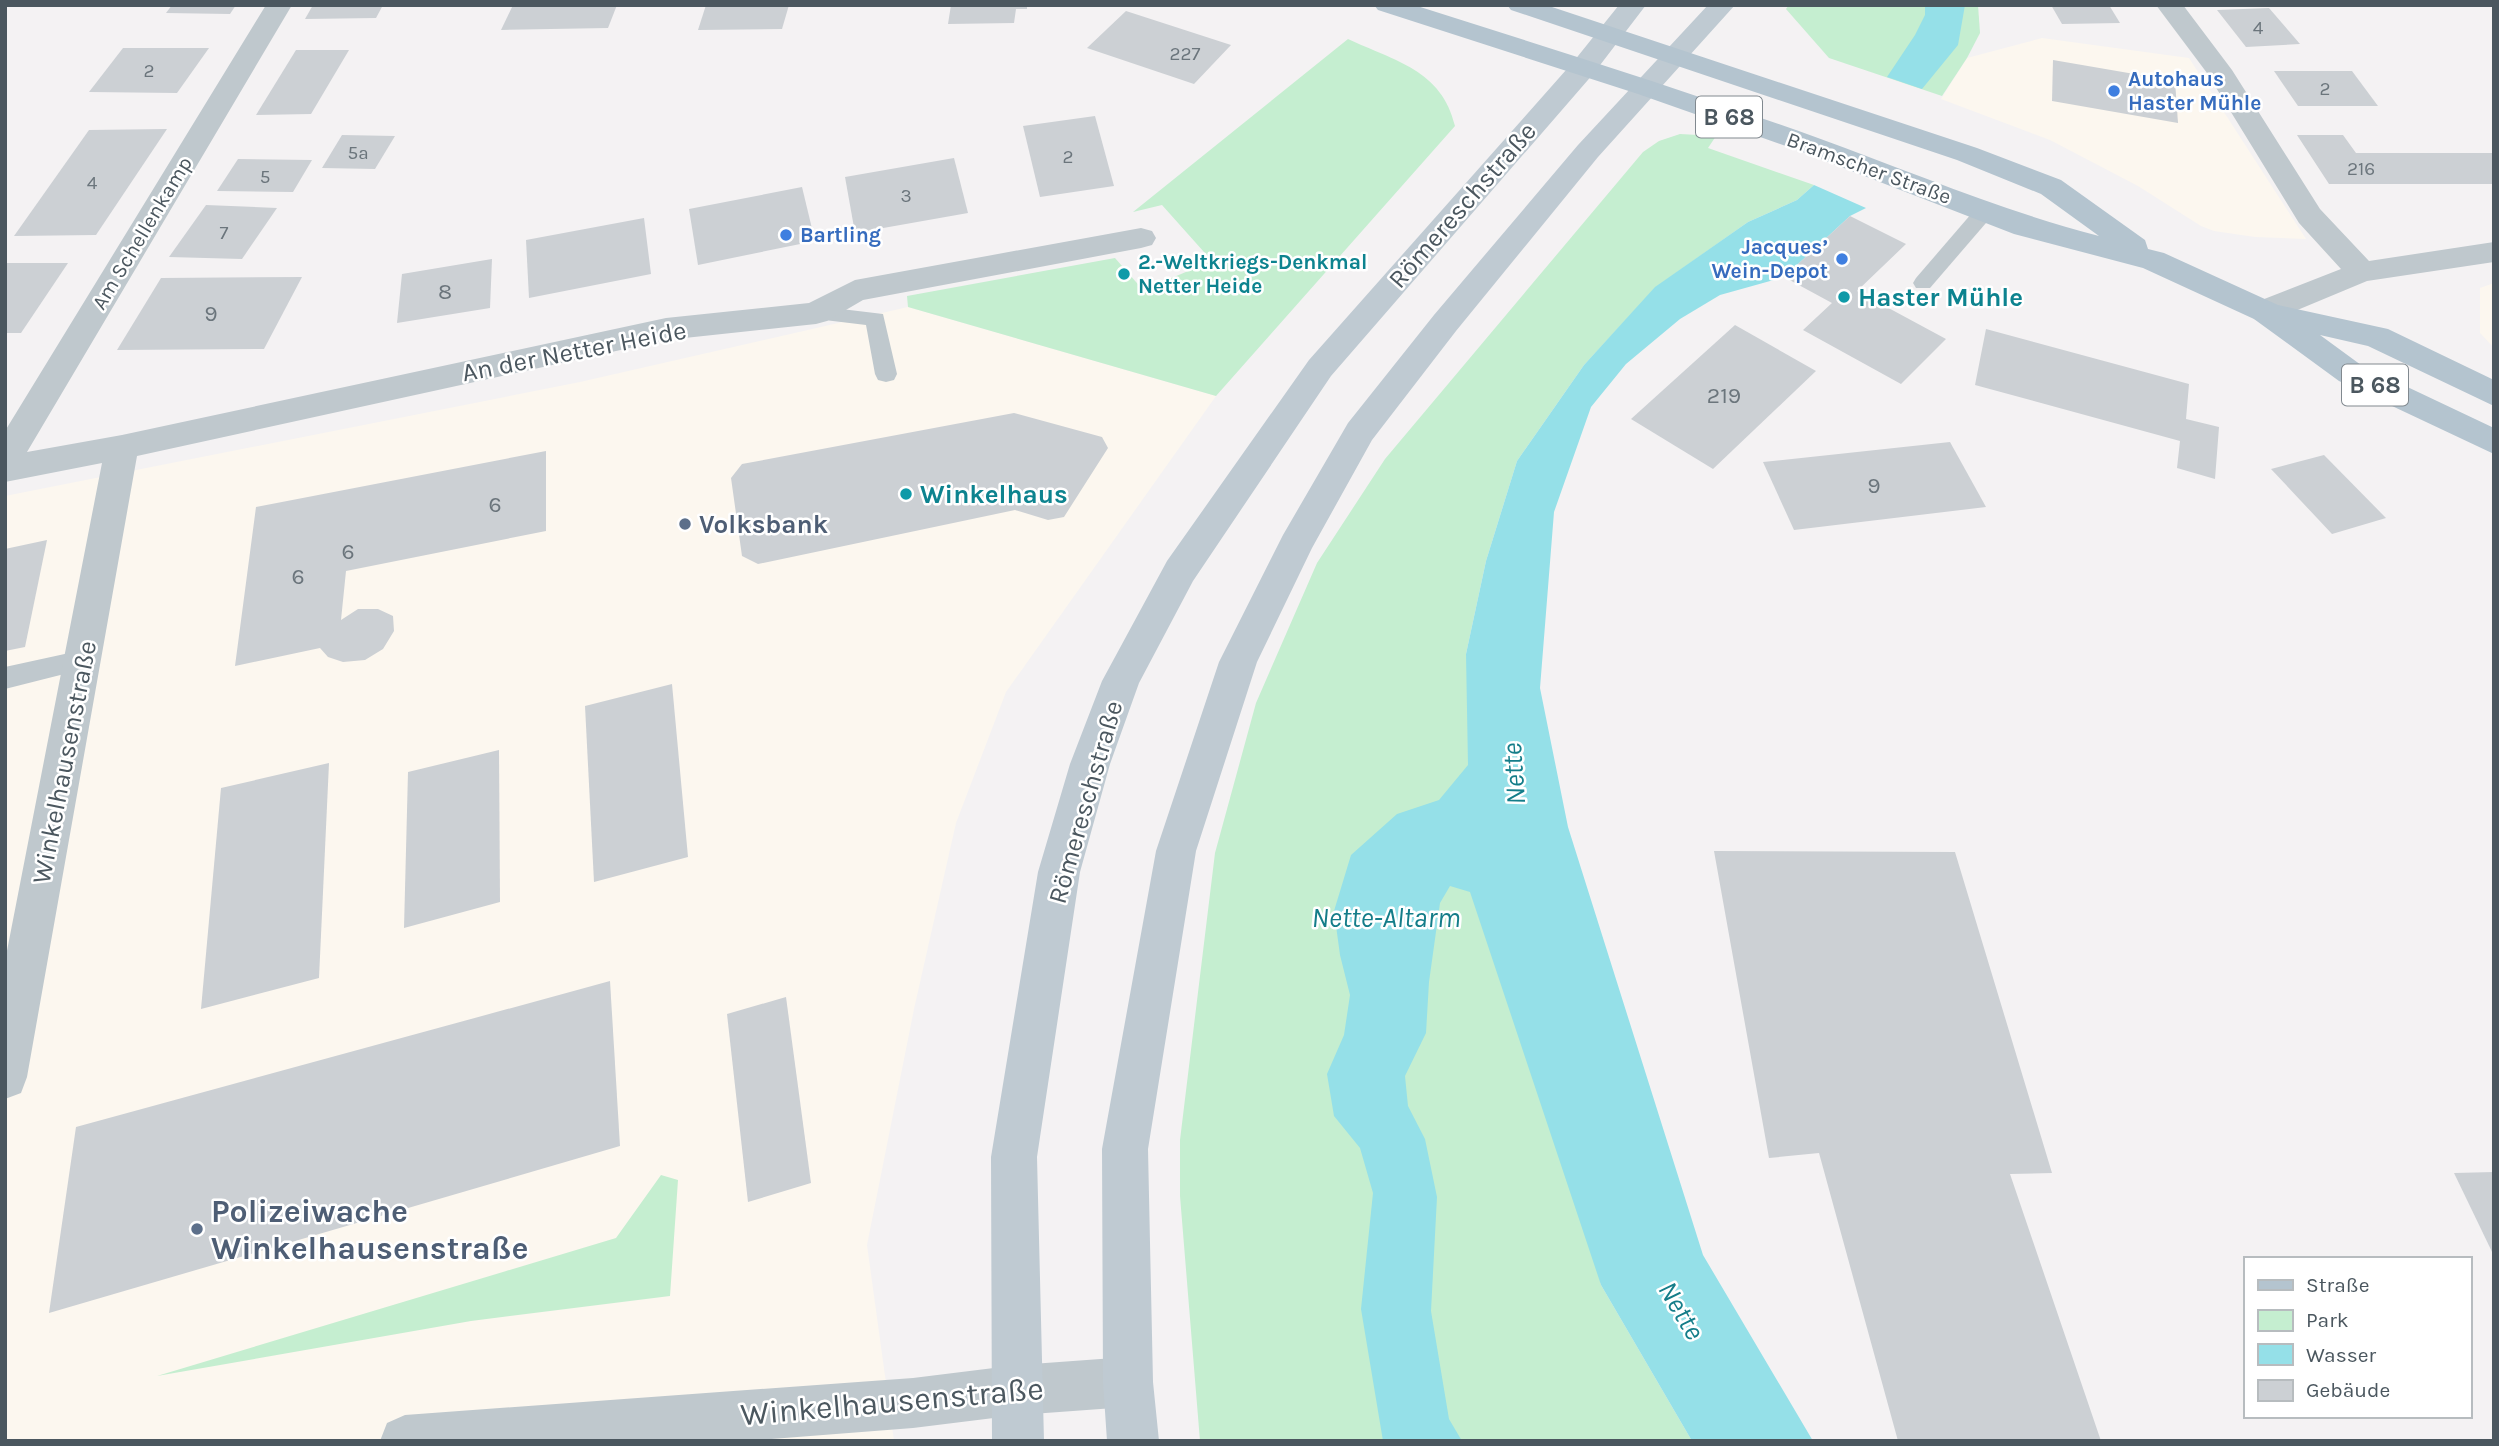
<svg xmlns="http://www.w3.org/2000/svg" width="2499" height="1446" font-family="Karla,sans-serif">
<style>
.commercial{fill:#fcf7ef}
.green{fill:#c5eed0}
.water{fill:#95e0e8}
.building{fill:#ccd0d4}
.lines{fill:none;stroke-linecap:round;stroke-linejoin:round}
.lane{fill:#bfc8cd;fill-rule:evenodd}
.street{fill:#bfc8cd;fill-rule:evenodd}
.secondary{fill:#bfcad2;fill-rule:evenodd}
.primary{fill:#b4c4cf;fill-rule:evenodd}
.shop-dot{fill:#3f7fe0;stroke:#fff;stroke-width:2.5}
.culture-dot{fill:#0f9aa8;stroke:#fff;stroke-width:2.5}
.service-dot{fill:#5c6f8a;stroke:#fff;stroke-width:2.5}
.labels{text-anchor:middle;stroke-width:5;stroke-linejoin:round;paint-order:stroke}
.far-number-label{font-size:19px;fill:#6b757c}
.far-shop-label{font-size:21px;font-weight:bold;fill:#366cbe;stroke:#fff;text-anchor:start}
.far-street-label{font-size:21px;fill:#4b575f;stroke:#fff}
.far-culture-label{font-size:21px;font-weight:bold;fill:#0d838f;stroke:#fff;text-anchor:start}
.number-label{font-size:23px;fill:#6b757c}
.shield{fill:#fff;stroke:#81898f;stroke-width:2}
.shield-label{font-size:24px;font-weight:bold;fill:#4b575f}
.street-label{font-size:26px;fill:#4b575f;stroke:#fff}
.culture-label{font-size:26px;font-weight:bold;fill:#0d838f;stroke:#fff;text-anchor:start}
.service-label{font-size:26px;font-weight:bold;fill:#4e5e75;stroke:#fff;text-anchor:start}
.water-label{font-size:28px;font-style:italic;fill:#147d89;stroke:#fff}
.near-service-label{font-size:32px;font-weight:bold;fill:#4e5e75;stroke:#fff;text-anchor:start}
.near-street-label{font-size:32px;fill:#4b575f;stroke:#fff}
</style>
<rect width="100%" height="100%" fill="#f4f2f3"/>
<g class="commercial">
<path d="M2042 38 2189 58 2306 239 2255 237 2214 231 2201 226 2138 186 2050 140 1941 99 1967 58Z"/>
<path d="M2494 283V348L2480 333V288Z"/>
<path d="M908 307 1216 396 1006 692 956 823 914 1009 867 1245 894 1441H5V496L580 382Z"/>
</g>
<g class="green">
<path d="M1789 5H1978L1980 33 1967 58 1942 96 1829 58 1786 9Z"/>
<path d="M1348 39C1395 61 1442 70 1455 126L1216 396 908 307 907 296 1115 258 1143 290 1212 261 1162 205 1133 212Z"/>
<path d="M1680 134 1716 136 1708 148 1814 185 1797 200 1748 222 1656 287 1584 365 1517 461 1486 561 1466 654 1601 1285 1692 1441H1200L1180 1196V1140L1215 853 1256 703 1317 563 1385 459 1643 152 1659 141Z"/>
<path d="M661 1175 678 1180 670 1296 471 1321 157 1376 616 1238Z"/>
</g>
<g class="water">
<path d="M1925 5H1965L1958 45 1922 89 1887 77 1915 35 1925 15Z"/>
<path d="M1814 185 1866 208 1850 216 1784 277 1720 295 1680 319 1626 364 1591 407 1554 512 1540 688 1568 827 1703 1255 1813 1441H1692L1601 1285 1470 892 1450 886 1440 903 1429 982 1426 1033 1405 1076 1408 1106 1425 1139 1437 1197 1431 1311 1449 1419 1462 1441H1383L1361 1309 1373 1193 1360 1148 1334 1116 1327 1074 1344 1035 1350 995 1340 955 1334 911 1351 855 1397 814 1439 800 1468 765 1466 654 1486 561 1517 461 1584 365 1655 287 1748 222 1797 200Z"/>
</g>
<g class="building">
<path d="M172 5H236L230 14 166 13Z"/>
<path d="M313 5H383L376 18 305 19Z"/>
<path d="M513 5H617L608 28 501 30Z"/>
<path d="M706 5H789L782 29 698 30Z"/>
<path d="M951 5H1027V9H1016L1014 23 948 24Z"/>
<path d="M2051 5H2109L2120 23 2062 24Z"/>
<path d="M2269 8 2300 44 2246 47 2217 10Z"/>
<path d="M1126 11 1231 45 1194 84 1087 48Z"/>
<path d="M123 48H209L177 93 89 92Z"/>
<path d="M296 50H349L311 114 256 115Z"/>
<path d="M2053 60 2175 81 2178 123 2052 101Z"/>
<path d="M2274 71H2352L2378 106H2298Z"/>
<path d="M1095 116 1114 186 1040 197 1023 126Z"/>
<path d="M167 129 96 235 14 236 89 130Z"/>
<path d="M342 135 395 136 375 169 322 168Z"/>
<path d="M2297 135H2343L2356 153H2494V184H2329Z"/>
<path d="M954 158 968 213 855 233 845 177Z"/>
<path d="M238 159 312 160 293 192 217 191Z"/>
<path d="M802 187 815 241 698 265 689 209Z"/>
<path d="M206 205 277 208 242 259 169 257Z"/>
<path d="M1850 216 1906 244 1857 291 1946 339 1901 384 1803 330 1832 303 1784 277Z"/>
<path d="M644 218 651 274 529 298 526 240Z"/>
<path d="M492 259 490 308 397 323 402 274Z"/>
<path d="M5 263H68L21 333H5Z"/>
<path d="M302 277 264 349 117 350 161 278Z"/>
<path d="M1735 325 1816 371 1713 469 1631 419Z"/>
<path d="M1986 329 2189 384 2186 419 2219 427 2215 479 2177 468 2180 441 1975 385Z"/>
<path d="M1014 413 1102 437 1108 448 1064 517 1048 520 1015 510 758 564 742 556 731 478 742 464Z"/>
<path d="M1950 442 1986 507 1794 530 1763 462Z"/>
<path d="M546 451V531L346 571 341 620 358 609H378L393 616 394 631 383 649 365 660 343 662 328 657 320 648 235 666 256 507Z"/>
<path d="M2324 455 2386 518 2332 534 2271 469Z"/>
<path d="M47 540 25 647 5 651V549Z"/>
<path d="M672 684 688 857 594 882 585 706Z"/>
<path d="M499 750 500 902 404 928 408 772Z"/>
<path d="M329 763 319 978 201 1009 221 788Z"/>
<path d="M1714 851 1955 852 2052 1173 2010 1174 2101 1441H1898L1819 1153 1769 1158Z"/>
<path d="M610 981 620 1146 49 1313 76 1127Z"/>
<path d="M786 997 811 1183 748 1202 727 1014Z"/>
<path d="M2494 1172V1256L2454 1173Z"/>
</g>
<g class="lines">
<g class="lane">
<path d="M1985 204 1992 206 1995 211 1992 216 1930 288H1916L1913 283 1916 278 1978 206Z"/>
<path d="M816 306 883 314 897 374 894 380 886 382 878 380 875 374 866 325 808 318 805 313 808 308Z"/>
<path d="M83 650 92 653 96 660 92 667 5 689V667Z"/>
</g>
<g class="street">
<path d="M266 5H292L27 452 122 435 666 318 809 303 855 280 1141 228 1152 231 1156 238 1152 245 1141 248 863 300 827 321 816 324 666 340 137 456 27 1077 21 1093 5 1099V961L102 463 5 482V431Z"/>
<path d="M2156 5H2183L2232 70 2320 209 2369 261 2494 242V262L2367 281 2276 319 2265 322 2254 319 2249 311 2254 303 2341 269 2299 223 2207 73Z"/>
<path d="M1128 1357 1146 1364 1153 1382 1146 1400 1128 1407 1018 1415 913 1428 747 1441H380L387 1423 405 1415 913 1378 1018 1365Z"/>
</g>
<g class="secondary">
<path d="M1619 5H1646L1594 73 1331 376 1193 581 1139 683 1110 764 1080 872 1037 1157 1044 1441H992L991 1157 1038 872 1070 764 1102 681 1167 561 1309 360 1574 61Z"/>
<path d="M1708 5H1735L1598 157 1456 331 1372 440 1312 548 1257 662 1196 851 1148 1149 1153 1382 1159 1441H1107L1103 1382 1102 1149 1156 851 1219 662 1283 535 1348 423 1434 315 1578 145Z"/>
</g>
<path class="primary" d="M1374 5H1414C1549 48 1685 90 1818 138 1912 172 2002 211 2099 236L2041 194 1957 160 1511 10 1507 5H1546L1977 148 2061 180 2145 240 2148 249 2164 253 2278 305 2388 329 2494 380V406L2368 346 2320 335 2361 365 2494 428V454L2339 381 2254 319 2143 268 2014 234 1800 151 1638 94 1378 10Z"/>
</g>
<g class="shop-dot">
<circle cx="2114" cy="91" r="7"/>
<circle cx="786" cy="235" r="7"/>
<circle cx="1842" cy="259" r="7"/>
</g>
<g class="culture-dot">
<circle cx="1124" cy="274" r="7"/>
<circle cx="1844" cy="297" r="7"/>
<circle cx="906" cy="494" r="7"/>
</g>
<g class="service-dot">
<circle cx="685" cy="524" r="7"/>
<circle cx="197" cy="1229" r="7"/>
</g>
<g class="labels">
<g class="far-number-label">
<text x="2258" y="34">4</text>
<text x="1185" y="60">227</text>
<text x="149" y="77">2</text>
<text x="2325" y="95">2</text>
<text x="358" y="159">5a</text>
<text x="1068" y="163">2</text>
<text x="2361" y="175">216</text>
<text x="265" y="183">5</text>
<text x="92" y="189">4</text>
<text x="906" y="202">3</text>
<text x="224" y="239">7</text>
</g>
<g class="far-shop-label">
<text x="2128" y="86">Autohaus<tspan x="2128" dy="24">Haster Mühle</tspan></text>
<text x="800" y="242">Bartling</text>
<text x="1828" y="254" text-anchor="end">Jacques’<tspan x="1828" dy="24">Wein-Depot</tspan></text>
</g>
<g class="far-street-label">
<text transform="translate(1869 168) rotate(20)" y="7">Bramscher Straße</text>
<text transform="translate(142 233) rotate(-59)" y="7">Am Schellenkamp</text>
</g>
<g class="far-culture-label">
<text x="1138" y="269">2.-Weltkriegs-Denkmal<tspan x="1138" dy="24">Netter Heide</tspan></text>
</g>
<g class="number-label">
<text x="445" y="299">8</text>
<text x="211" y="321">9</text>
<text x="1724" y="403">219</text>
<text x="1874" y="493">9</text>
<text x="495" y="512">6</text>
<text x="348" y="559">6</text>
<text x="298" y="584">6</text>
</g>
<g class="shield">
<rect x="1696" y="96.5" width="66" height="41" rx="5"/>
<rect x="2342" y="364.5" width="66" height="41" rx="5"/>
</g>
<g class="shield-label">
<text x="1729" y="125">B 68</text>
<text x="2375" y="393">B 68</text>
</g>
<g class="street-label">
<text transform="translate(1462 205) rotate(-49)" y="9">Römereschstraße</text>
<text transform="translate(574 351) rotate(-11)" y="9">An der Netter Heide</text>
<text transform="translate(64 762) rotate(-79)" y="9">Winkelhausenstraße</text>
<text transform="translate(1085 802) rotate(-74)" y="9">Römereschstraße</text>
</g>
<g class="culture-label">
<text x="1858" y="306">Haster Mühle</text>
<text x="920" y="503">Winkelhaus</text>
</g>
<g class="service-label">
<text x="699" y="533">Volksbank</text>
</g>
<g class="water-label">
<text transform="translate(1513 774) rotate(-94)" y="10">Nette</text>
<text x="1386" y="927">Nette-Altarm</text>
<text transform="translate(1682 1310) rotate(59)" y="10">Nette</text>
</g>
<g class="near-service-label">
<text x="211" y="1222">Polizeiwache<tspan x="211" dy="37">Winkelhausenstraße</tspan></text>
</g>
<g class="near-street-label">
<text transform="translate(892 1401) rotate(-5)" y="11">Winkelhausenstraße</text>
</g>
</g>
<rect width="2499" height="1446" fill="none" stroke="#4b575f" stroke-width="14"/>
<rect x="2244" y="1257" width="228" height="161" fill="#ffffff" stroke="#b7bcbf" stroke-width="2"/>
<rect x="2258" y="1280" width="35" height="10" fill="#b4c4cf" stroke="#b7bcbf" stroke-width="2"/>
<text x="2306" y="1292" font-size="21" fill="#4b575f">Straße</text>
<rect x="2258" y="1310" width="35" height="21" fill="#c5eed0" stroke="#b7bcbf" stroke-width="2"/>
<text x="2306" y="1327" font-size="21" fill="#4b575f">Park</text>
<rect x="2258" y="1344" width="35" height="21" fill="#95e0e8" stroke="#b7bcbf" stroke-width="2"/>
<text x="2306" y="1362" font-size="21" fill="#4b575f">Wasser</text>
<rect x="2258" y="1380" width="35" height="21" fill="#ccd0d4" stroke="#b7bcbf" stroke-width="2"/>
<text x="2306" y="1397" font-size="21" fill="#4b575f">Gebäude</text>
</svg>
